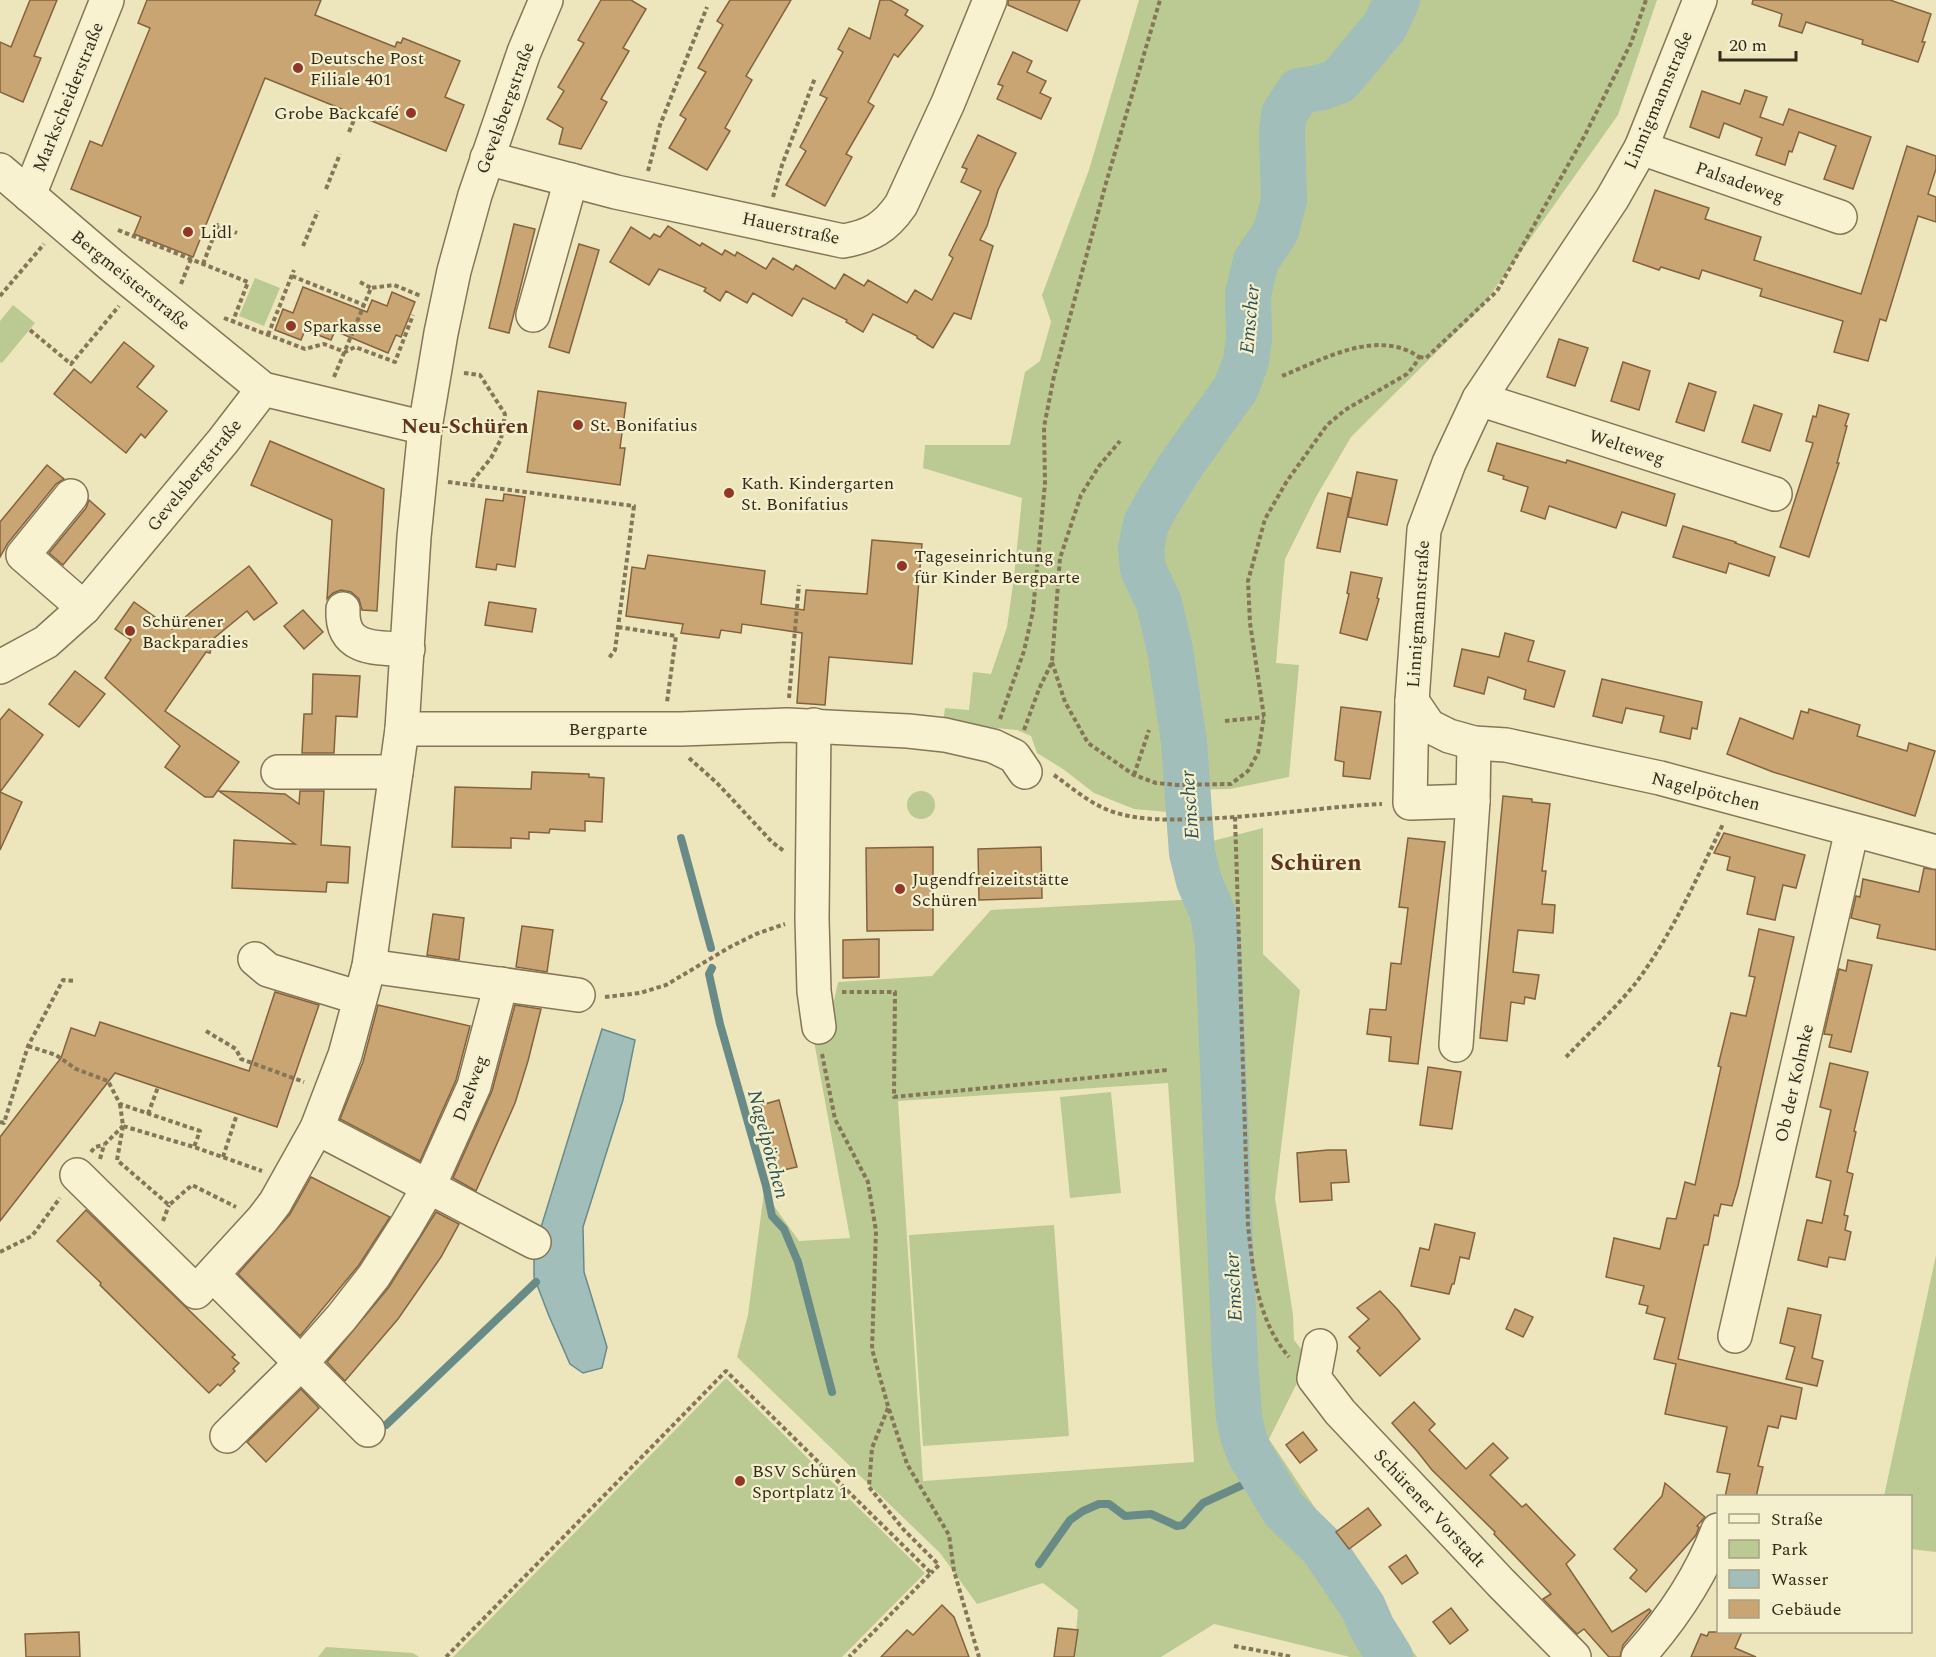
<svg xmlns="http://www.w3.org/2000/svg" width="1936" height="1657" font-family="Spectral,serif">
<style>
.green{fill:#bbca92;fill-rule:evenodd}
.water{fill:#a1beba;stroke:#698b88;stroke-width:1.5}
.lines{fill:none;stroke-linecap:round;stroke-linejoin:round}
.stream{stroke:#698b88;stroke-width:8}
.river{stroke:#a1beba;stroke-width:46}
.building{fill:#caa574;stroke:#83633d;stroke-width:1.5}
.minor-casing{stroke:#847657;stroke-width:36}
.path{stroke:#847657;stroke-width:4;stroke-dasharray:4.5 3;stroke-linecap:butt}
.minor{stroke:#f8f2d0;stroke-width:33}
.poi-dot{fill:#923728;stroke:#f4efcd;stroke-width:2}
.labels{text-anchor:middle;stroke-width:4.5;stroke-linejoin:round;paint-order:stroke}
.poi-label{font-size:18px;fill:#342b1b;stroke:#f4efcd;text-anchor:start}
.street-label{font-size:18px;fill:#342b1b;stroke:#f4efcd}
.water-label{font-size:20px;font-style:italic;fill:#2b5053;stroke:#f4efcd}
.quarter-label{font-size:21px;font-weight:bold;fill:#5f341c;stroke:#f4efcd}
.district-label{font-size:24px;font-weight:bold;fill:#5f341c;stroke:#f4efcd}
</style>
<rect width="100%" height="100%" fill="#ede6bd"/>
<g class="green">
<path d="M1139 0H1657L1618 115 1481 308 1351 437 1316 497 1285 559 1276 663 1299 665 1289 777 1230 789 1179 790V813L1134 809 1094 793 1063 769 1037 753 1031 736 1017 730 943 723 945 708 969 710 973 672 991 674 1007 627 1014 577 1022 498 923 468 925 445H1010L1025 372 1040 361 1051 322 1042 295 1089 170Z"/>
<path d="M255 278 280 288 264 326 239 316Z"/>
<path d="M13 305 35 323 2 363 0 362V321Z"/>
<circle cx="921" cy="805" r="14"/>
<path d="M1263 828V954L1300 990 1275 1198 1293 1315 1294 1340 1309 1359 1269 1439 1394 1626 1417 1657H1350L1214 1624 1161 1657H1074L1078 1610 1043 1583 977 1604 940 1553 737 1357 748 1315 764 1192 799 1241 850 1238 810 1019 833 1005 838 982 932 976 991 910 1199 899 1185 848ZM1168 1083 1194 1462 923 1481 898 1101Z"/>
<path d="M1111 1092 1121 1193 1070 1198 1060 1097Z"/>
<path d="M1054 1225 1069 1436 923 1446 909 1235Z"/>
<path d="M1936 1255V1552L1911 1549 1910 1496H1884Z"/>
<path d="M726 1378 925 1573 842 1657H453Z"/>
<path d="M326 1647 413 1653 419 1657H318Z"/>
</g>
<path class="water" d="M602 1029 635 1040 623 1100 583 1227 584 1272 607 1347 602 1368 583 1373 570 1364 549 1316 534 1277V1250Z"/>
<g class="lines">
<g class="stream">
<path d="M681 838 711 948"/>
<path d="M712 968 709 974 720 1024 766 1186 772 1216 784 1229 798 1262 832 1392"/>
<path d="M386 1425 536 1282"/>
<path d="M1039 1564 1070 1520 1083 1511 1099 1504H1109L1125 1516 1151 1514 1177 1526 1183 1525 1203 1503 1262 1476"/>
</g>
<path class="river" d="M1390 1657 1372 1628 1363 1607 1323 1548 1284 1510 1250 1454 1244 1439 1239 1417 1235 1361 1218 945 1213 914 1199 881 1192 853 1184 742 1170 650 1159 603 1143 569 1141 548 1146 524 1156 505 1181 465 1236 388 1246 361 1249 338 1248 294 1256 261 1276 231 1284 200 1282 132 1284 114 1299 91 1319 88 1339 81 1385 26 1397 0"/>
</g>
<g class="building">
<path d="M30 0H57L34 56 41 58 23 102 0 92V42L11 47Z"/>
<path d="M147 0H321L315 15 395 47 397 42 401 43 403 38 460 61 445 97 464 105 446 151 265 78 193 257 134 234 141 217 71 189 90 141 102 146 150 28 138 23Z"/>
<path d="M601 0H631L646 9 623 48 629 51 601 99 607 102 581 149 559 144 563 128 547 119 564 91 558 87 584 43 578 40Z"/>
<path d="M730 0H791L746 76 752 80 725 128 730 131 707 170 669 148 686 119 680 115 706 72 698 68 723 25 717 21Z"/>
<path d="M880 0H890L908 10 905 15 923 26 898 57 894 54 868 102 874 106 846 154 852 157 825 206 786 185 806 151 800 147 827 98 820 95 843 52 838 49 849 28 870 39Z"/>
<path d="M1008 0H1080L1067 31 1008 5Z"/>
<path d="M1753 0H1890L1931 14 1922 42H1925L1918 62 1862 44 1863 40 1806 22 1802 33 1779 26 1782 14 1752 4Z"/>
<path d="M1013 52 1032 61 1027 72 1046 81 1040 93 1051 98 1041 119 997 99 1003 86 998 84Z"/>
<path d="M1745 90 1767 97 1760 117 1783 125 1789 109 1871 137 1853 189 1824 179 1836 146 1799 132 1792 152 1789 151 1785 165 1756 155 1762 138 1724 123 1719 138 1690 127 1702 91 1740 104Z"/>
<path d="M978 135 1016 153 998 190 987 226 980 240 993 246 971 319 954 313 933 348 917 338V336L873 314 863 332 846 322 847 320 803 298 792 316 753 293 747 303 726 291 720 301 704 291 706 288 659 269 649 285 610 262 631 227 650 239 654 234 660 237 668 226 700 246 702 243 722 255 725 250 735 256 737 252 766 269 773 258 793 270 796 265 835 289 844 274 864 286 868 280 907 303 915 290 932 300 953 258 949 255 981 191 961 182 967 169 962 167Z"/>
<path d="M1907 146 1936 156V169L1928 194 1936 197V222L1918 216 1886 321 1880 319 1868 361 1834 352 1843 321 1760 296 1762 289 1702 270 1699 279 1661 267 1659 270 1633 261 1655 190 1709 208 1705 219 1761 237 1754 260 1861 294Z"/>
<path d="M514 224 535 229 509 333 489 328Z"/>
<path d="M579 244 599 250 569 353 549 347Z"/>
<path d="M303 287 367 312 372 300 387 306 392 292 415 302 401 337 396 335 388 353 335 331 331 340 305 330 301 340 275 330 283 309 293 313Z"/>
<path d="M1559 339 1588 348 1575 386 1547 377Z"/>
<path d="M124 342 154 366 137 387 167 411 145 438 141 434 126 453 54 394 74 369 91 383Z"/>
<path d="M1623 362 1650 371 1639 410 1611 401Z"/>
<path d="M1689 383 1716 392 1704 431 1676 422Z"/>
<path d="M538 391 626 403 620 448H625L620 485 527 472Z"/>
<path d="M1754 405 1782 414 1770 451 1742 442Z"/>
<path d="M1819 405 1849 414 1845 426H1847L1837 463H1839L1809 557 1780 547 1813 443 1806 441 1813 416 1816 417Z"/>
<path d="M270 441 384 489 377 611 362 610 359 599 351 592 341 590 333 593 327 599 332 520 251 485Z"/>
<path d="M1497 443 1566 463 1567 460 1675 494 1666 526 1622 512 1616 528 1549 506 1545 519 1521 511 1528 487 1503 479 1504 476 1488 471Z"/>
<path d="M47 465 64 479 56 484 8 543 0 557V522Z"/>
<path d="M1357 472 1397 480 1387 525 1348 517Z"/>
<path d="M1328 493 1351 498 1340 552 1317 548Z"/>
<path d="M504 494 525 497 515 567 497 564 496 570 476 567 486 499 503 501Z"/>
<path d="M89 500 105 514 63 565 49 553 86 508Z"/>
<path d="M1683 526 1736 542 1735 543 1775 557 1769 576 1729 563 1726 573 1673 557Z"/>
<path d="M872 540 922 544 912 664 829 657 825 705 797 703 802 633 742 624 741 633 721 630 719 638 681 633 683 624 626 616 632 567 645 569 648 555 765 571 761 604 804 610 806 590 867 594Z"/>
<path d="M249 566 277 603 254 620 247 611 213 639 210 653 206 652 165 711 239 762 213 797H205L165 767 180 746 105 678 131 640 115 629 134 602 172 629 192 611Z"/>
<path d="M1351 572 1382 578 1377 598 1379 599 1367 640 1340 633 1349 594 1347 593Z"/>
<path d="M489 602 536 609 532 632 485 625Z"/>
<path d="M303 610 323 632 304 649 284 626Z"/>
<path d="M1505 633 1534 641 1528 661 1565 671 1554 707 1524 699 1526 690 1488 677 1484 694 1454 686 1462 649 1499 657Z"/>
<path d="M75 671 105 694 79 727 49 704Z"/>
<path d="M313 674 360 676 357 717 336 716 334 753H302L304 714H312Z"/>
<path d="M1602 679 1702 702 1697 729 1692 728 1690 739 1660 732 1664 716 1626 708 1622 723 1593 716Z"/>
<path d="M1341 707 1381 712 1370 779 1343 776 1344 762 1335 760Z"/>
<path d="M9 709 43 735 0 792V720Z"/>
<path d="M1809 709 1860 725 1857 736 1907 751 1909 743 1935 751 1915 816 1773 772 1727 754 1740 718 1793 739 1801 711 1808 713Z"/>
<path d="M532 772 589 774V777L604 778 602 822 585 821V831L550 829 549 833 529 832V839L511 838V848L452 847 455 787 531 789Z"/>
<path d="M219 791 285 794 299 804 300 791H324L321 845 350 847 348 883 327 882 326 892 232 888 234 840 295 844Z"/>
<path d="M0 792 22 802 0 850Z"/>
<path d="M1503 796 1532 799V802L1550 804 1542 871H1546L1542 904 1555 905 1553 933 1518 930 1513 972 1539 975 1535 999 1525 997 1524 1004 1511 1002 1507 1041 1480 1038Z"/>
<path d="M1724 833 1805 855 1796 888 1783 885 1775 920 1747 914 1755 877 1727 870 1730 857 1714 853Z"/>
<path d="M1408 838 1445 842 1418 1064 1389 1061 1391 1037 1367 1034 1370 1009 1386 1010 1391 963 1401 964 1408 908 1399 907Z"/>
<path d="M933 847V930L867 931 866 848Z"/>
<path d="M1041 847 1042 898 979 900 978 849Z"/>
<path d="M1924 868 1936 870V950L1877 938 1880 925 1851 918 1856 896 1860 897 1863 879 1919 892Z"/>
<path d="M433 914 464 918 459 960 427 955Z"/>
<path d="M522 926 553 930 547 972 516 967Z"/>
<path d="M1759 929 1794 937 1738 1186 1732 1206 1721 1204 1718 1216 1714 1215 1708 1245H1704L1678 1359 1802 1388 1796 1419 1781 1416 1778 1428 1768 1426 1758 1466 1763 1467 1756 1497H1725L1730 1474 1717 1472 1727 1427 1665 1414 1676 1364 1654 1359 1665 1318 1646 1313 1648 1306 1639 1304 1644 1286 1606 1277 1614 1238 1660 1249 1667 1218 1676 1219 1685 1182 1695 1185 1721 1067 1718 1066 1731 1013 1746 1016 1755 977 1749 976Z"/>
<path d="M879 939V977L843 978V940Z"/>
<path d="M1848 960 1872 965 1851 1052 1829 1047 1832 1035 1824 1034 1839 969 1846 971Z"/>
<path d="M275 992 319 1005 277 1127 115 1073 0 1221V1137L61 1058 71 1028 95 1036 100 1022 249 1071Z"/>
<path d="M378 1005 470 1026 456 1080 420 1161 340 1119 363 1062Z"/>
<path d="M515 1005 541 1009 528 1061 515 1103 476 1191 453 1178 492 1091Z"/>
<path d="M1830 1063 1868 1072 1854 1131 1856 1132 1847 1172 1853 1174 1844 1215 1848 1216 1845 1230 1851 1232 1845 1260 1829 1257 1827 1267 1798 1260 1807 1220 1822 1223 1831 1181 1816 1177 1831 1110 1820 1107Z"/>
<path d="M1428 1067 1461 1072 1452 1129 1420 1125Z"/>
<path d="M779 1100 797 1167 775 1172 768 1144 765 1145 758 1106Z"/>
<path d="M1328 1150H1346L1349 1182 1331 1183 1332 1200 1300 1202 1297 1153Z"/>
<path d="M311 1177 390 1217 359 1265 300 1336 238 1274 290 1214Z"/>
<path d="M86 1210 235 1355 232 1357 239 1363 233 1369 235 1371 220 1386 218 1384 209 1393 100 1285 101 1283 57 1241Z"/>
<path d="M436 1212 459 1224 441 1257 398 1319 345 1381 327 1362 389 1287Z"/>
<path d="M1435 1224 1475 1233 1469 1259 1460 1257 1454 1284H1452L1449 1294 1411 1286 1420 1248 1429 1250Z"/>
<path d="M1380 1291 1398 1310 1420 1339 1380 1376 1357 1351 1360 1348 1349 1337 1369 1319 1357 1308Z"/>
<path d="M1788 1308 1821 1315 1812 1358 1823 1361 1817 1386 1786 1379 1795 1347 1780 1343Z"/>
<path d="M1515 1309 1533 1317 1523 1337 1506 1329Z"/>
<path d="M301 1389 319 1408 266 1462 247 1442Z"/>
<path d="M1414 1402 1435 1424 1429 1430 1466 1469 1493 1443 1508 1458 1490 1475 1522 1507 1526 1504 1575 1555 1566 1564 1612 1632 1649 1609 1651 1611 1623 1645 1620 1657H1609L1584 1629 1577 1634 1543 1599 1551 1594 1494 1534 1495 1532 1432 1470 1417 1451 1392 1423Z"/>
<path d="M1303 1432 1317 1450 1300 1463 1286 1445Z"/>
<path d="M1665 1483 1705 1517 1697 1526 1699 1527 1696 1535 1646 1592 1630 1578 1637 1570 1614 1549 1662 1496Z"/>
<path d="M1368 1508 1381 1525 1349 1549 1336 1532Z"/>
<path d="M1406 1555 1418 1573 1402 1584 1389 1567Z"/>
<path d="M942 1605 954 1617 969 1657H881L907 1630 913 1635Z"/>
<path d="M1451 1608 1468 1630 1450 1644 1433 1622Z"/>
<path d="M1058 1628 1078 1630 1074 1657H1054Z"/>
<path d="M79 1632 80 1657H26L25 1634Z"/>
<path d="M1709 1632H1742L1735 1648 1756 1657H1691L1701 1634 1707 1636Z"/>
</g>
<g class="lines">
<defs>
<g id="minor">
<path d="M1641 148 1840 217"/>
<path d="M487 158 616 192 843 241C871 236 885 228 901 205L948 103 990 0"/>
<path d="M0 170 111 265 263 389 425 428"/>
<path d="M29 195 107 0"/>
<path d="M533 315 571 180"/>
<path d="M1479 399 1775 494"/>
<path d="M71 496 23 555 84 608"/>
<path d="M343 609C341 652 378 648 408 649"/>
<path d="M0 667 46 642 84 608 223 441 263 389"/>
<path d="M1412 701 1429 726 1449 736 1474 743 1506 745 1660 778 1936 852"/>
<path d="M814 725 812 919 814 991 819 1027"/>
<path d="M402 729H681L787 725 908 731 945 735 993 746 1014 756 1025 772"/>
<path d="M278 772H396"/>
<path d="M1473 801 1410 803 1412 701 1424 530 1449 463 1479 399 1612 199 1641 148 1700 0"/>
<path d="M255 959 268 970 360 998"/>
<path d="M369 966 578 995"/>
<path d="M1456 1045 1473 801 1474 743"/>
<path d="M317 1128 534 1242"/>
<path d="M77 1175 196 1292 262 1220 275 1203 317 1128 345 1055 369 966 396 772 402 729 414 537 425 428 441 333 454 271 475 195 524 52 546 0"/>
<path d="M213 1275 368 1430"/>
<path d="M1735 1336 1852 830"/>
<path d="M1320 1346 1314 1378 1340 1412 1501 1583 1574 1657"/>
<path d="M227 1436 302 1362 341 1318 374 1276 406 1226 428 1188 474 1086 501 984"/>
<path d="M1638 1657C1672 1619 1700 1578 1718 1530"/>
</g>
</defs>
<use href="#minor" class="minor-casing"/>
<g class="path">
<path d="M349 132 356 115"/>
<path d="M648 171 660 125 707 7"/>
<path d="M326 189 340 154"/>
<path d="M773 197 782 165 815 78"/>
<path d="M118 230 248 282 233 321"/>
<path d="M303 246 318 211"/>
<path d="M203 264 218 225 237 233"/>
<path d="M292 276 364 305"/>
<path d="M360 282 371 288"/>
<path d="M181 284 191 259"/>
<path d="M0 296 44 244"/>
<path d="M224 318 305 349 324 344 345 352 355 347 395 362 413 315"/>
<path d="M30 330 71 364 119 306"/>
<path d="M268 335 294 270"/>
<path d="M1419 357 1426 358 1497 291 1585 135 1631 43 1646 0"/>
<path d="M464 373 480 375 505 414 501 439 491 458 470 484"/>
<path d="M334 377 371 288 394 285 421 296"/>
<path d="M448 482 634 506 615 650 609 658"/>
<path d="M618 627 676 636 667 702"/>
<path d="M1052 662 1065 702 1088 743 1134 775 1156 783 1177 785 1231 784 1248 771 1258 753 1264 717 1250 623 1248 581 1265 519 1287 481 1327 425 1345 410 1407 374 1414 366 1419 357C1377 328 1324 359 1282 376"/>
<path d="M789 698 799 585"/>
<path d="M1000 719 1024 651 1033 611 1045 483 1044 427 1054 376 1106 183 1160 0"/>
<path d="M1225 721 1264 717"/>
<path d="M1024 730 1039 689 1052 662 1060 558 1081 495 1099 466 1120 441"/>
<path d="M689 758 717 783 772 842 784 851"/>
<path d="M1054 775C1071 787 1088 802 1108 810 1136 821 1169 820 1199 819 1260 817 1321 807 1382 804"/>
<path d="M1134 775 1149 730"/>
<path d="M1235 817 1248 1225C1253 1271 1257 1320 1289 1357"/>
<path d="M842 992H895L894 1097 1168 1070"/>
<path d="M605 997 640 993 666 985 730 947 756 934 785 924"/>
<path d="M206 1031 236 1049 241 1059 304 1082"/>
<path d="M28 1046 56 1055 76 1069 108 1081 120 1104 200 1131 194 1147"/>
<path d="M822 1054 835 1119 868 1182 876 1231 872 1349 888 1406 907 1464 949 1535 954 1571 979 1657"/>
<path d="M1566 1057C1589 1033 1618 1006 1638 980 1673 932 1697 878 1723 824"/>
<path d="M120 1104 123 1126 194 1147 262 1171"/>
<path d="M148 1114 158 1087"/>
<path d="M0 1122 4 1123 28 1046 63 980 76 981"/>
<path d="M123 1126 117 1160 169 1205 192 1185 236 1207"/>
<path d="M91 1152 95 1147 104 1145"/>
<path d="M223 1157 237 1114"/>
<path d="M100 1159 104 1145 123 1126"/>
<path d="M163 1221 169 1205"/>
<path d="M0 1252 32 1236 60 1198"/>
<path d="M888 1408 872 1448 869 1487 904 1530 939 1565 931 1573"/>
<path d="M1234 1646 1293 1657"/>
<path d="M446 1657 726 1371 931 1573 849 1657"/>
</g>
<use href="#minor" class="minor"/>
</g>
<g class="poi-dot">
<circle cx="298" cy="68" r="6"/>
<circle cx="411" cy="113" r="6"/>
<circle cx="188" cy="232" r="6"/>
<circle cx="291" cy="326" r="6"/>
<circle cx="578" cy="425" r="6"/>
<circle cx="729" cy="493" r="6"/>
<circle cx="902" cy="566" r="6"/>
<circle cx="130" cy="631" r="6"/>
<circle cx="900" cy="889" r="6"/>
<circle cx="740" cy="1481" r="6"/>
</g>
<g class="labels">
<g class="poi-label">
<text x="310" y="64">Deutsche Post<tspan x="310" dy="21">Filiale 401</tspan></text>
<text x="399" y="119" text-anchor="end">Grobe Backcafé</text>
<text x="200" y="238">Lidl</text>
<text x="303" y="332">Sparkasse</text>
<text x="590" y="431">St. Bonifatius</text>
<text x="741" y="489">Kath. Kindergarten<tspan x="741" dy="21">St. Bonifatius</tspan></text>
<text x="914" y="562">Tageseinrichtung<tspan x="914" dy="21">für Kinder Bergparte</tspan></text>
<text x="142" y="627">Schürener<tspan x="142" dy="21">Backparadies</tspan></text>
<text x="912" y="885">Jugendfreizeitstätte<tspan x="912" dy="21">Schüren</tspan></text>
<text x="752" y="1477">BSV Schüren<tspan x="752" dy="21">Sportplatz 1</tspan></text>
</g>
<g class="street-label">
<text transform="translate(68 97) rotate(-68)" y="6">Markscheiderstraße</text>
<text transform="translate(1658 100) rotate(-67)" y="6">Linnigmannstraße</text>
<text transform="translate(505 108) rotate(-70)" y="6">Gevelsbergstraße</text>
<text transform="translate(1740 182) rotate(19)" y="6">Palsadeweg</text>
<text transform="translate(791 228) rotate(12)" y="6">Hauerstraße</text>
<text transform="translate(131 280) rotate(39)" y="6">Bergmeisterstraße</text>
<text transform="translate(1627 447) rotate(18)" y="6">Welteweg</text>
<text transform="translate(194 475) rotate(-51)" y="6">Gevelsbergstraße</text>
<text transform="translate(1418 614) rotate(-86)" y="6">Linnigmannstraße</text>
<text x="608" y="735">Bergparte</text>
<text transform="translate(1706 791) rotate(14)" y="6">Nagelpötchen</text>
<text transform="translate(1794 1083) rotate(-77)" y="6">Ob der Kolmke</text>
<text transform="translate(470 1088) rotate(-70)" y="6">Daelweg</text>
<text transform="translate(1430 1508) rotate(47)" y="6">Schürener Vorstadt</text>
</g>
<g class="water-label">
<text transform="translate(1249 319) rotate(-85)" y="7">Emscher</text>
<text transform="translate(1189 805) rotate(-94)" y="7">Emscher</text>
<text transform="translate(769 1144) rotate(75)" y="7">Nagelpötchen</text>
<text transform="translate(1233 1287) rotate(-93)" y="7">Emscher</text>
</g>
<g class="quarter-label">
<text x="465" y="433">Neu-Schüren</text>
</g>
<g class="district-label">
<text x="1316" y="870">Schüren</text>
</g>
</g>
<rect x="1717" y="1495" width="195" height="138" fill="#f4efcd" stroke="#a7a186" stroke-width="1.5"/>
<rect x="1729" y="1514" width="30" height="9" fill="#f8f2d0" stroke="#a7a186" stroke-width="1.5"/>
<text x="1771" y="1525" font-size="18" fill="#342b1b">Straße</text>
<rect x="1729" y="1540" width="30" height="18" fill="#bbca92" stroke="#a7a186" stroke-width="1.5"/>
<text x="1771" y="1555" font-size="18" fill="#342b1b">Park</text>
<rect x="1729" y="1570" width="30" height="18" fill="#a1beba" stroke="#a7a186" stroke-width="1.5"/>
<text x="1771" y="1585" font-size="18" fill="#342b1b">Wasser</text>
<rect x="1729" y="1600" width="30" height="18" fill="#caa574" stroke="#a7a186" stroke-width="1.5"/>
<text x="1771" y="1615" font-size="18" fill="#342b1b">Gebäude</text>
<path d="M1720 51v9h76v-9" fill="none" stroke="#342b1b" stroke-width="3"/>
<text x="1729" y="51" font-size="18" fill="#342b1b" stroke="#f4efcd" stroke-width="4.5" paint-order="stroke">20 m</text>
</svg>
